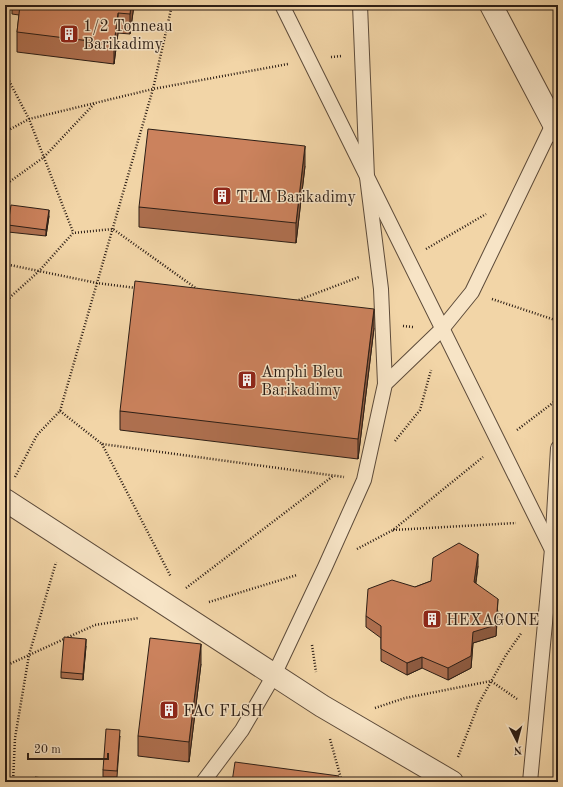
<svg xmlns="http://www.w3.org/2000/svg" width="563" height="787" font-family="'Old Standard TT',serif">
<style>
.lines{fill:none;stroke-linecap:round;stroke-linejoin:round}
.service-casing{stroke:#5d4b3a;stroke-width:16}
.minor-casing{stroke:#5d4b3a;stroke-width:24}
.path{stroke:#2b1d15;stroke-width:2.5;stroke-dasharray:1 2;stroke-linecap:butt}
.service{stroke:#f7e4c6;stroke-width:14}
.minor{stroke:#f7e4c6;stroke-width:22}
.wall{fill:#af7050;stroke:#2b1d15}
.shaded-wall{fill:#8e5b41;stroke:#2b1d15}
.building{fill:#cb825d;stroke:#2b1d15}
.labels{text-anchor:middle;stroke-width:3;stroke-linejoin:round;paint-order:stroke}
.poi-label{font-size:16px;fill:#2b1d15;stroke:#f7e4c6;text-anchor:start}
</style>
<rect width="100%" height="100%" fill="#f2d5a7"/>
<filter id="stains"><feTurbulence type="fractalNoise" baseFrequency=".005" numOctaves="4"/><feColorMatrix values="0 0 0 0 .2 0 0 0 0 .09 0 0 0 0 .02 0 0 0 .5 -.17"/></filter>
<radialGradient id="worn" r=".72"><stop offset=".6" stop-color="#630" stop-opacity="0"/><stop offset="1" stop-color="#630" stop-opacity=".3"/></radialGradient>
<g class="lines">
<defs>
<g id="service">
<path d="M282 5 558 562"/>
<path d="M360 5 367 177 381 289 385 384"/>
<path d="M203 782 242 730 274 675 325 567 364 480 385 384 442 329 472 292 555 120"/>
<path d="M530 782 552 549 558 448"/>
</g>
<g id="minor">
<path d="M491 5 558 132"/>
<path d="M5 500 322 706 452 782"/>
</g>
</defs>
<use href="#service" class="service-casing"/>
<use href="#minor" class="minor-casing"/>
<g class="path">
<path d="M331 57 342 56"/>
<path d="M5 73 29 119 73 232"/>
<path d="M5 132 29 119 153 89 288 64"/>
<path d="M5 185 44 157 94 104"/>
<path d="M426 249 486 214"/>
<path d="M5 264 97 283 136 288"/>
<path d="M492 299 558 321"/>
<path d="M296 301 359 277"/>
<path d="M5 302 39 271 73 233 113 229 197 289"/>
<path d="M403 326 413 327"/>
<path d="M60 411 102 444 344 477"/>
<path d="M517 430 558 399"/>
<path d="M395 441 420 410 431 370"/>
<path d="M102 444 171 577"/>
<path d="M15 477 37 435 60 411 153 89 172 5"/>
<path d="M393 530 516 523"/>
<path d="M357 549 393 530 483 457"/>
<path d="M186 588 333 476"/>
<path d="M209 602 297 575"/>
<path d="M312 645 316 672"/>
<path d="M5 666 95 625 139 618"/>
<path d="M375 708 405 698 491 681 517 699"/>
<path d="M330 739 342 782"/>
<path d="M458 757 479 703 506 655 522 632"/>
<path d="M13 782 15 738 29 655 56 562"/>
</g>
<use href="#service" class="service"/>
<use href="#minor" class="minor"/>
</g>
<g class="wall">
<path d="M12 5H134L130 34 118 33 114 64 17 52V32L19 15 12 14Z"/>
<path d="M305 166 296 243 139 227V207Z"/>
<path d="M49 216 46 236 8 232V225Z"/>
<path d="M374 328 358 459 120 430V411Z"/>
<path d="M478 566 476 583 498 611 496 636 473 643 471 668 448 680 422 668 407 675 381 661V638L366 627V616L415 587 431 581Z"/>
<path d="M86 646 83 680 61 678V672Z"/>
<path d="M201 664 189 762 138 756V736Z"/>
<path d="M120 736 117 777H103V770Z"/>
</g>
<g class="shaded-wall">
<path d="M131 5H134L130 34V14Z"/>
<path d="M118 13V33L114 64V44Z"/>
<path d="M305 146V166L296 243V223Z"/>
<path d="M49 210V216L46 236V230Z"/>
<path d="M374 309V328L358 459V439Z"/>
<path d="M478 554V566L474 593V582Z"/>
<path d="M498 599 496 636 473 643 471 668 448 680V668L473 632Z"/>
<path d="M86 639V646L83 680V674Z"/>
<path d="M201 644V664L189 762V742Z"/>
<path d="M422 657V668L407 675V663Z"/>
</g>
<g class="building">
<path d="M20 5H131L130 14 118 13 114 44 17 32Z"/>
<path d="M148 129 305 146 296 223 139 207Z"/>
<path d="M11 205 49 210 46 230 8 225Z"/>
<path d="M135 281 374 309 358 439 120 411Z"/>
<path d="M459 543 478 554 474 582 498 599 496 625 473 632 471 656 448 668 422 657 407 663 381 649V626L366 616 368 589 392 580 415 587 431 581 433 558Z"/>
<path d="M64 637 86 639 83 674 61 672Z"/>
<path d="M150 638 201 644 189 742 138 736Z"/>
<path d="M106 729 120 730 117 771 103 770Z"/>
<path d="M235 762 339 776 338 782H232Z"/>
<path d="M35 777 75 782H34Z"/>
</g>
<defs>
<symbol id="building-square" viewBox="-11 -11 22 22"><rect x="-9" y="-9" width="18" height="18" rx="4" fill="#8f2418" stroke="#f7e4c6"/><path d="M-4-6H4V6H1V3H-1V6H-4ZM-2.5-4.3h1.7v1.8h-1.7ZM.8-4.3h1.7v1.8H.8ZM-2.5-1h1.7V.8h-1.7ZM.8-1h1.7V.8H.8Z" fill="#fff"/></symbol>
</defs>
<g fill-rule="evenodd">
<use href="#building-square" x="58" y="23" width="22" height="22"/>
<use href="#building-square" x="211" y="185" width="22" height="22"/>
<use href="#building-square" x="236" y="369" width="22" height="22"/>
<use href="#building-square" x="421" y="608" width="22" height="22"/>
<use href="#building-square" x="158" y="699" width="22" height="22"/>
</g>
<g class="labels">
<g class="poi-label">
<text x="83" y="31">1/2 Tonneau<tspan x="83" dy="18">Barikadimy</tspan></text>
<text x="236" y="202">TLM Barikadimy</text>
<text x="261" y="377">Amphi Bleu<tspan x="261" dy="18">Barikadimy</tspan></text>
<text x="446" y="625">HEXAGONE</text>
<text x="183" y="716">FAC FLSH</text>
</g>
</g>
<rect width="563" height="787" fill="none" stroke="#f2d5a7" stroke-width="20"/>
<rect x="6" y="6" width="551" height="775" fill="none" stroke="#2b1d15" stroke-width="2"/>
<rect x="10" y="10" width="543" height="767" fill="none" stroke="#2b1d15"/>
<g transform="translate(517 741) rotate(174)" stroke="#f7e4c6" stroke-width="3" paint-order="stroke">
<path d="M0-3L7 15L0 10L-7 15Z" fill="#2b1d15"/>
<text y="-6" font-size="11" font-weight="bold" text-anchor="middle" fill="#2b1d15">N</text>
</g>
<path d="M28 753v6h80v-6" fill="none" stroke="#2b1d15" stroke-width="2"/>
<text x="34" y="753" font-size="12" fill="#2b1d15" stroke="#f7e4c6" stroke-width="3" paint-order="stroke">20 m</text>
<rect width="100%" height="100%" filter="url(#stains)"/>
<rect width="100%" height="100%" fill="url(#worn)"/>
</svg>
